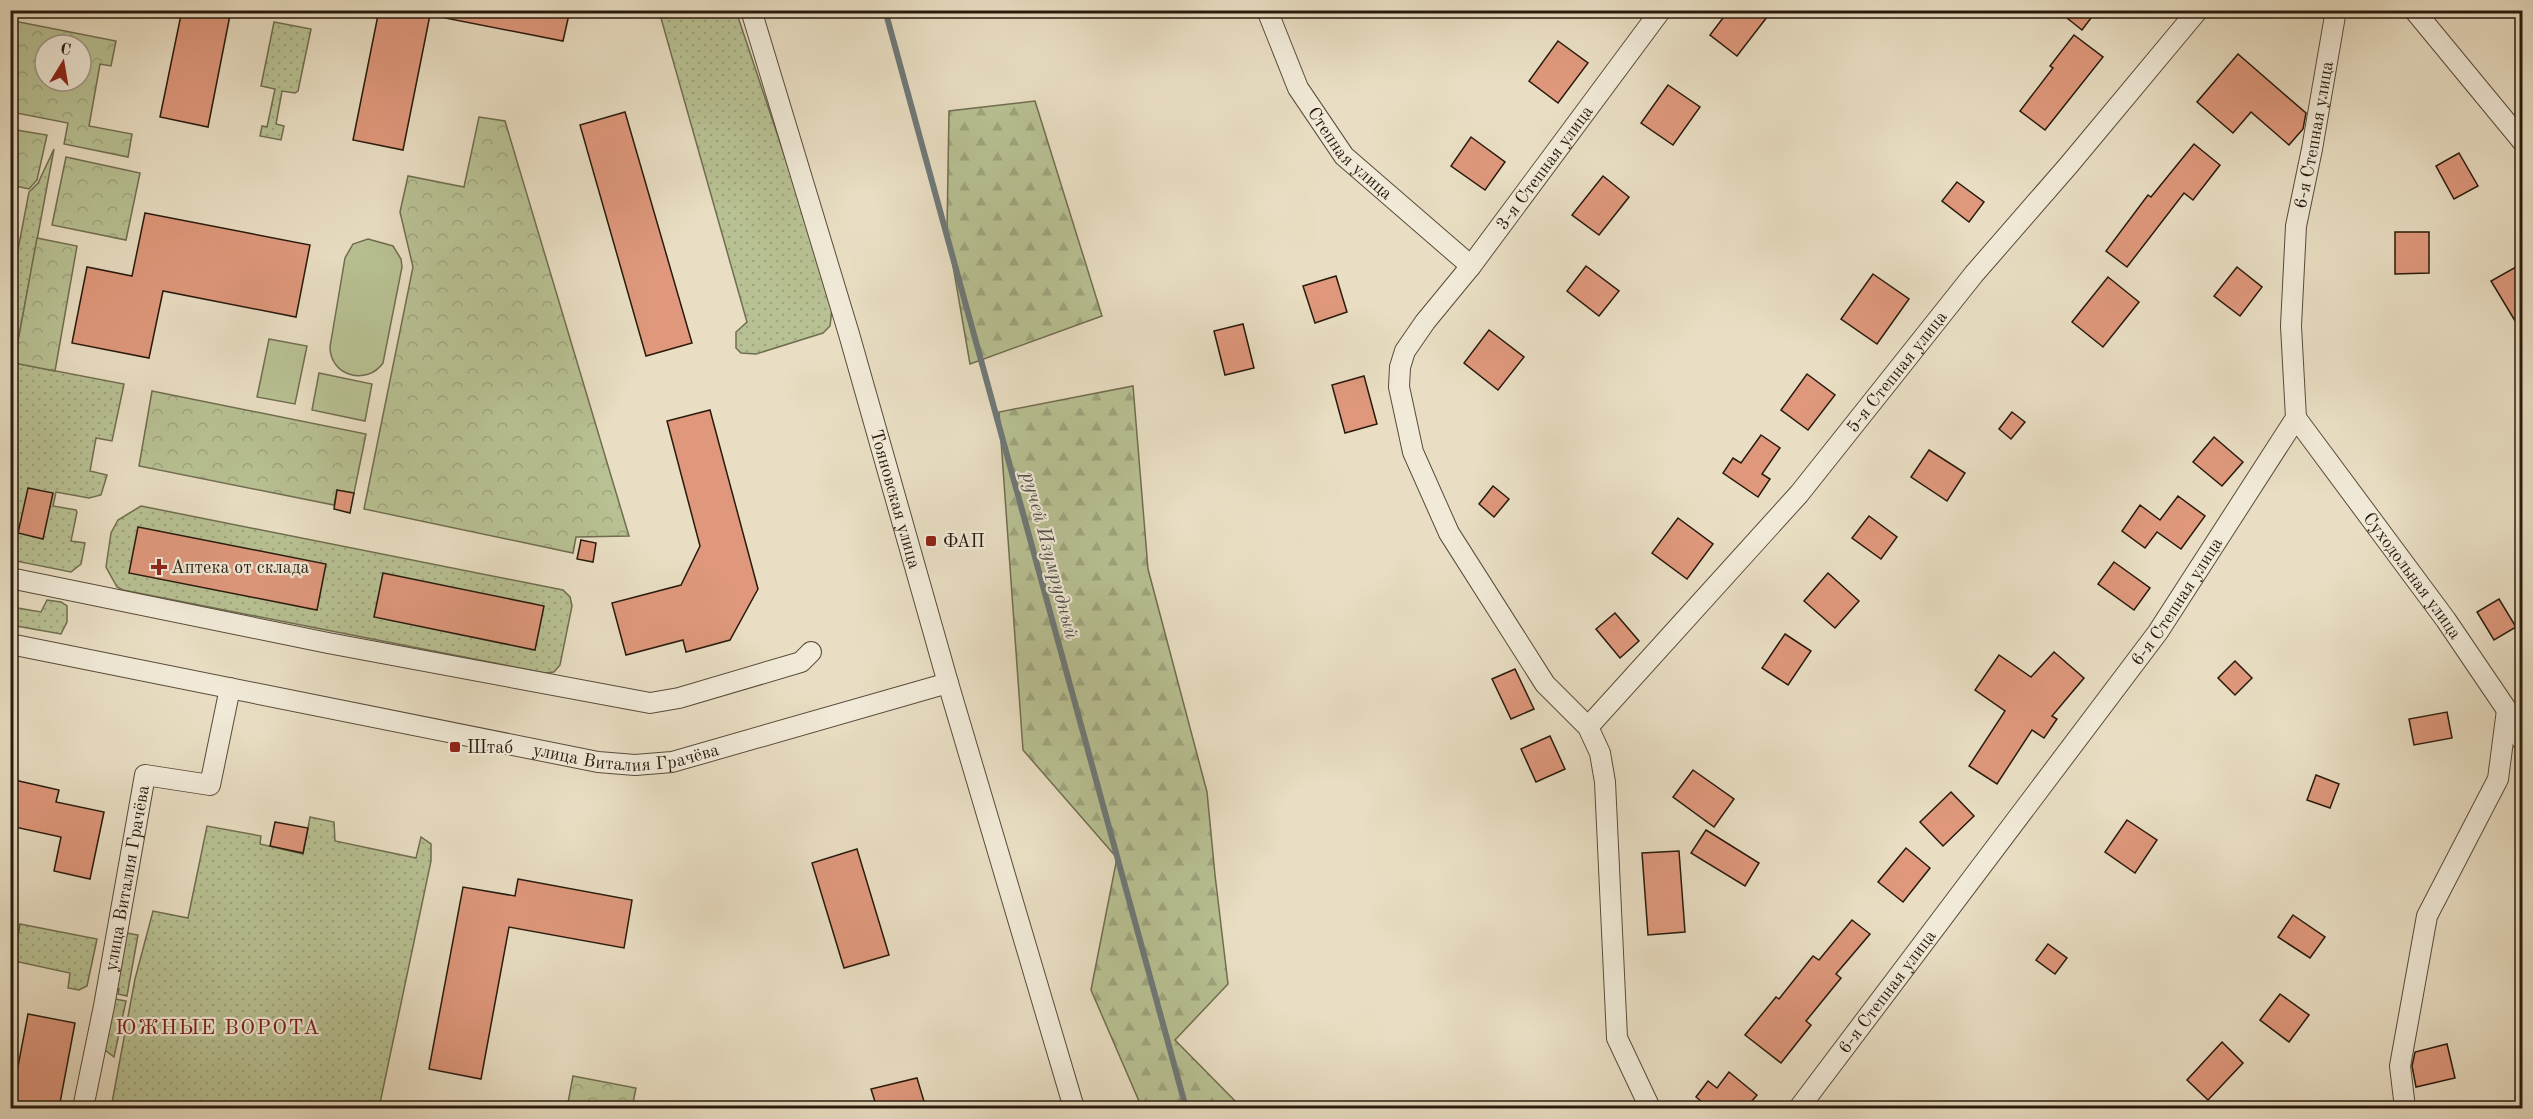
<svg xmlns="http://www.w3.org/2000/svg" width="2533" height="1119" font-family="'Old Standard TT',serif">
<style>
.grass{fill:url(#grass-dots);stroke:#706e50;stroke-width:1.5}
.forest{fill:url(#forest-firs);stroke:#706e50;stroke-width:1.5}
.park{fill:url(#park-crowns);stroke:#706e50;stroke-width:1.5;fill-rule:evenodd}
.pitch{fill:#b8c193;stroke:#706e50;stroke-width:1.5}
.lines{fill:none;stroke-linecap:round;stroke-linejoin:round}
.stream{stroke:#6e7978;stroke-width:6}
.building{fill:#df987c;stroke:#281a0d;stroke-width:1.5}
.street-casing{stroke:#584b3a;stroke-width:22}
.street{stroke:#f1ead8;stroke-width:20}
.poi-dot{fill:#8f2418;stroke:#f1ead8;stroke-width:2}
.labels{text-anchor:middle;stroke-width:4.5;stroke-linejoin:round;paint-order:stroke}
.street-label{font-size:18px;fill:#281a0d;stroke:#f1ead8}
.poi-label{font-size:18px;fill:#281a0d;stroke:#f1ead8;text-anchor:start}
.water-label{font-size:20px;font-style:italic;fill:#51524b;stroke:#f1ead8}
.quarter-label{font-size:21px;letter-spacing:1.5px;fill:#7a1f14;stroke:#f1ead8}
</style>
<defs>
<pattern id="grass-dots" width="8" height="8" patternUnits="userSpaceOnUse" patternTransform="scale(1.5)"><rect width="8" height="8" fill="#b8c193"/><path d="M2 2h.1M6 6h.1" fill="none" stroke="#9ea57e" stroke-width="1.8" stroke-linecap="round"/></pattern>
<pattern id="forest-firs" width="22" height="20" patternUnits="userSpaceOnUse" patternTransform="scale(1.5)"><rect width="22" height="20" fill="#b8c193"/><path d="M5 1l3.5 6h-7zM16 11l3.5 6h-7z" fill="#9ea57e"/></pattern>
<pattern id="park-crowns" width="20" height="18" patternUnits="userSpaceOnUse" patternTransform="scale(1.5)"><rect width="20" height="18" fill="#b8c193"/><path d="M2 6a3 3 0 1 1 6 0M12 15a3 3 0 1 1 6 0" fill="none" stroke="#9ea57e"/></pattern>
</defs>
<rect width="100%" height="100%" fill="#e9dec3"/>
<filter id="stains"><feTurbulence type="fractalNoise" baseFrequency=".00333" numOctaves="4"/><feColorMatrix values="0 0 0 0 .2 0 0 0 0 .09 0 0 0 0 .02 0 0 0 .5 -.17"/></filter>
<radialGradient id="worn" r=".72"><stop offset=".6" stop-color="#630" stop-opacity="0"/><stop offset="1" stop-color="#630" stop-opacity=".3"/></radialGradient>
<g class="grass">
<path d="M659 11H736L833 301 830 326 823 333 756 354 741 353 736 348V332L747 322Z"/>
<path d="M274 22 311 29 298 91 295 93 282 91 276 124 284 126 281 140 260 136 262 126 267 127 275 89 261 86Z"/>
<path d="M54 149 14 363 124 384 112 441 96 438 90 471 107 475 101 495 89 498 56 492 53 506 76 510 77 512 71 541 85 543 81 564 71 572 11 560 10 414 14 395 10 394 11 286 29 192 38 183Z"/>
<path d="M141 506 563 590 570 597 572 606 560 665 554 672 545 673 123 590 117 587 106 567 111 533 118 520Z"/>
<path d="M47 600 61 602 67 606V622L61 634 11 625V607L41 612Z"/>
<path d="M310 817 334 822 335 841 416 858 421 837 431 844V861L379 1108H111L135 979 153 911 188 918 207 826 261 836 260 844 303 854Z"/>
<path d="M20 924 97 939 87 986 79 990 68 988 70 973 14 961Z"/>
<path d="M127 933 138 935 127 996 118 994 119 989 112 988 125 935Z"/>
<path d="M110 998 126 1001 114 1057 101 1047Z"/>
</g>
<g class="forest">
<path d="M1035 101 1102 316 970 364 947 231 949 111Z"/>
<path d="M1133 386 1148 569 1207 792 1215 875 1228 984 1175 1040 1242 1108H1142L1091 990 1117 858 1023 750 999 412Z"/>
</g>
<g class="park">
<path d="M14 21 116 41 111 66 100 64 89 126 132 134 128 157 64 144 68 123 11 112 10 41ZM45 45H81V81H45Z"/>
<path d="M479 117 505 121 629 536 576 537 573 553 364 509 413 267 400 212 408 176 464 187Z"/>
<path d="M10 129 47 135 37 180 29 189 11 185Z"/>
<path d="M66 157 140 173 126 240 52 225Z"/>
<path d="M37 238 77 246 55 371 14 363Z"/>
<path d="M152 391 366 434 354 493 337 490 334 505 139 466Z"/>
<path d="M573 1076 636 1088 632 1108H567Z"/>
</g>
<g class="pitch">
<path d="M368 239 393 246 401 259 402 267 383 363C367 386 330 376 330 347L345 258 353 244Z"/>
<path d="M269 339 307 346 295 404 257 397Z"/>
<path d="M319 373 372 384 365 421 312 410Z"/>
</g>
<g class="lines">
<path class="stream" d="M885 10 1186 1108"/>
</g>
<g class="building">
<path d="M182 10H231L208 127 160 117Z"/>
<path d="M379 10H431L403 150 353 140Z"/>
<path d="M445 10H570L563 41 445 18Z"/>
<path d="M1729 10H1759L1767 17 1737 56 1710 35Z"/>
<path d="M2057 10H2097L2082 30Z"/>
<path d="M2074 35 2103 57 2045 130 2020 111 2053 68 2050 66Z"/>
<path d="M1558 41 1588 63 1558 103 1529 81Z"/>
<path d="M2238 54 2306 113 2303 129 2289 145 2251 112 2233 133 2197 102Z"/>
<path d="M1668 85 1700 107 1673 145 1641 123Z"/>
<path d="M625 112 692 343 646 356 580 125Z"/>
<path d="M1471 137 1505 162 1485 190 1451 166Z"/>
<path d="M2194 144 2220 165 2193 200 2184 193 2127 267 2106 251 2148 195 2151 197Z"/>
<path d="M2459 153 2478 186 2454 199 2436 166Z"/>
<path d="M1603 176 1629 197 1599 235 1572 215Z"/>
<path d="M1957 182 1984 202 1969 222 1942 201Z"/>
<path d="M145 213 310 245 296 317 163 291 149 358 72 343 87 267 132 276Z"/>
<path d="M2395 232H2429V273L2395 274Z"/>
<path d="M2523 263V334L2491 281Z"/>
<path d="M1586 266 1619 291 1599 316 1567 291Z"/>
<path d="M2237 267 2262 287 2240 316 2214 296Z"/>
<path d="M1873 274 1909 299 1877 344 1841 319Z"/>
<path d="M1336 276 1347 312 1315 323 1303 286Z"/>
<path d="M2108 277 2139 302 2103 347 2072 322Z"/>
<path d="M1243 324 1254 368 1225 375 1214 331Z"/>
<path d="M1489 330 1524 357 1498 390 1464 363Z"/>
<path d="M1807 374 1835 395 1808 430 1781 410Z"/>
<path d="M1364 376 1377 424 1345 433 1332 385Z"/>
<path d="M710 410 758 589 730 640 686 652 683 640 626 655 612 603 681 585 700 546 667 421Z"/>
<path d="M2012 412 2025 422 2011 439 1999 429Z"/>
<path d="M1761 435 1780 448 1762 474 1770 479 1758 497 1723 473 1733 458 1741 463Z"/>
<path d="M2214 437 2243 462 2222 486 2193 462Z"/>
<path d="M1929 450 1965 473 1947 501 1911 477Z"/>
<path d="M1493 486 1509 499 1494 517 1479 504Z"/>
<path d="M28 488 53 493 43 539 18 533Z"/>
<path d="M337 490 354 493 350 513 334 509Z"/>
<path d="M2178 496 2205 516 2181 549 2157 532 2145 548 2122 531 2140 505 2160 520Z"/>
<path d="M1869 516 1897 537 1881 559 1852 538Z"/>
<path d="M1678 518 1713 544 1687 579 1652 553Z"/>
<path d="M138 527 326 564 317 610 129 573Z"/>
<path d="M581 540 596 543 593 562 577 559Z"/>
<path d="M2114 562 2150 588 2134 610 2098 584Z"/>
<path d="M383 573 544 606 535 650 374 617Z"/>
<path d="M1828 573 1859 601 1835 628 1804 601Z"/>
<path d="M2499 599 2516 627 2494 640 2477 612Z"/>
<path d="M1615 613 1639 641 1620 658 1596 629Z"/>
<path d="M1785 634 1811 651 1788 685 1762 668Z"/>
<path d="M2054 652 2084 678 2052 716 2057 719 2044 738 2032 730 1997 784 1969 766 2005 711 1975 690 1999 655 2031 677Z"/>
<path d="M2235 661 2252 678 2235 695 2218 678Z"/>
<path d="M1515 669 1534 709 1511 719 1492 679Z"/>
<path d="M2447 712 2452 738 2414 745 2409 719Z"/>
<path d="M1550 736 1565 769 1536 782 1521 749Z"/>
<path d="M1693 770 1734 799 1714 827 1673 797Z"/>
<path d="M2316 775 2339 784 2330 808 2307 800Z"/>
<path d="M10 779 59 790 56 802 104 812 90 879 54 871 61 837 10 826Z"/>
<path d="M1951 792 1974 816 1943 846 1920 822Z"/>
<path d="M2127 820 2157 840 2135 873 2105 852Z"/>
<path d="M275 822 308 828 303 853 270 846Z"/>
<path d="M1706 830 1759 863 1745 886 1691 853Z"/>
<path d="M1906 848 1930 868 1903 902 1878 882Z"/>
<path d="M857 849 889 955 844 968 812 863Z"/>
<path d="M1679 851 1685 932 1648 935 1642 853Z"/>
<path d="M518 879 632 900 624 948 509 927 481 1079 429 1069 463 887 515 896Z"/>
<path d="M2293 915 2325 937 2310 958 2278 937Z"/>
<path d="M1852 920 1870 934 1836 974 1841 978 1806 1021 1811 1025 1781 1063 1745 1035 1776 997 1779 999 1813 956 1819 960Z"/>
<path d="M2048 944 2067 958 2055 974 2036 960Z"/>
<path d="M2280 994 2309 1015 2289 1042 2260 1020Z"/>
<path d="M28 1014 75 1023 59 1108H10Z"/>
<path d="M2222 1042 2243 1063 2208 1100 2187 1080Z"/>
<path d="M2447 1044 2455 1078 2416 1087 2412 1066 2415 1052Z"/>
<path d="M1729 1072 1757 1095 1746 1108H1709L1696 1097 1708 1081 1717 1088Z"/>
<path d="M917 1078 926 1108H877L871 1089Z"/>
</g>
<g class="lines">
<defs>
<g id="street">
<path id="s1" d="M751 10 849 334 948 683 1074 1108"/>
<path id="s2" d="M1267 10 1298 88 1344 156 1471 266"/>
<path d="M2414 10 2522 141"/>
<path id="s3" d="M2296 418 2446 620 2507 710 2522 740"/>
<path d="M10 578 328 643 650 703 679 698 801 662 811 652"/>
<path id="s4" d="M10 644 598 762 635 765 672 762 948 683"/>
<path id="s5" d="M1588 727 1799 494 1974 274 2068 166 2198 10"/>
<path id="s6" d="M83 1108 104 1006 145 775 210 785 230 688"/>
<path id="s7" d="M1650 1108 1617 1038 1605 782 1600 753 1588 727 1545 684 1449 533 1413 452 1399 387 1400 367 1405 351 1425 322 1471 266 1661 10"/>
<path id="s8" d="M1799 1108 2158 632 2296 418 2291 326 2296 226 2312 149 2336 10"/>
<path d="M2405 1108 2400 1066 2427 916 2498 779 2507 710"/>
</g>
</defs>
<use href="#street" class="street-casing"/>
<use href="#street" class="street"/>
</g>
<g class="poi-dot">
<rect x="925" y="535" width="12" height="12" rx="3"/>
<path d="M156 558h6v6h6v6h-6v6h-6v-6h-6v-6h6z"/>
<rect x="449" y="741" width="12" height="12" rx="3"/>
</g>
<g class="labels">
<g class="street-label">
<text dy="6" stroke="none"><textPath href="#s8" startOffset="1136">6-я Степная улица</textPath></text>
<text dy="6" stroke="none"><textPath href="#s2" startOffset="168">Степная улица</textPath></text>
<text dy="6" stroke="none"><textPath href="#s7" startOffset="1054">3-я Степная улица</textPath></text>
<text dy="6" stroke="none"><textPath href="#s5" startOffset="471">5-я Степная улица</textPath></text>
<text dy="6" stroke="none"><textPath href="#s1" startOffset="510">Тояновская улица</textPath></text>
<text dy="6" stroke="none"><textPath href="#s3" startOffset="196">Суходольная улица</textPath></text>
<text dy="6" stroke="none"><textPath href="#s8" startOffset="632">6-я Степная улица</textPath></text>
<text dy="6" stroke="none"><textPath href="#s4" startOffset="628">улица Виталия Грачёва</textPath></text>
<text dy="6" stroke="none"><textPath href="#s6" startOffset="234">улица Виталия Грачёва</textPath></text>
<text dy="6" stroke="none"><textPath href="#s8" startOffset="146">6-я Степная улица</textPath></text>
</g>
<g class="poi-label">
<text x="943" y="547">ФАП</text>
<text x="171" y="573">Аптека от склада</text>
<text x="467" y="753">Штаб</text>
</g>
<g class="water-label">
<text transform="translate(1051 555) rotate(75)" y="7">ручей Изумрудный</text>
</g>
<g class="quarter-label">
<text x="218" y="1034">ЮЖНЫЕ ВОРОТА</text>
</g>
</g>
<rect width="2533" height="1119" fill="none" stroke="#e9dec3" stroke-width="36"/>
<rect x="12" y="12" width="2509" height="1095" fill="none" stroke="#281a0d" stroke-width="3"/>
<rect x="18" y="18" width="2497" height="1083" fill="none" stroke="#281a0d" stroke-width="1.5"/>
<g transform="translate(63 63) rotate(11)"><circle r="28" fill="#f1ead8" stroke="#a19787" stroke-width="1.5"/>
<path d="M0-4.5L10 22L0 15L-10 22Z" fill="#8f2418"/>
<text y="-9" font-size="16" font-weight="bold" text-anchor="middle" fill="#281a0d">С</text>
</g>
<rect width="100%" height="100%" filter="url(#stains)"/>
<rect width="100%" height="100%" fill="url(#worn)"/>
</svg>
